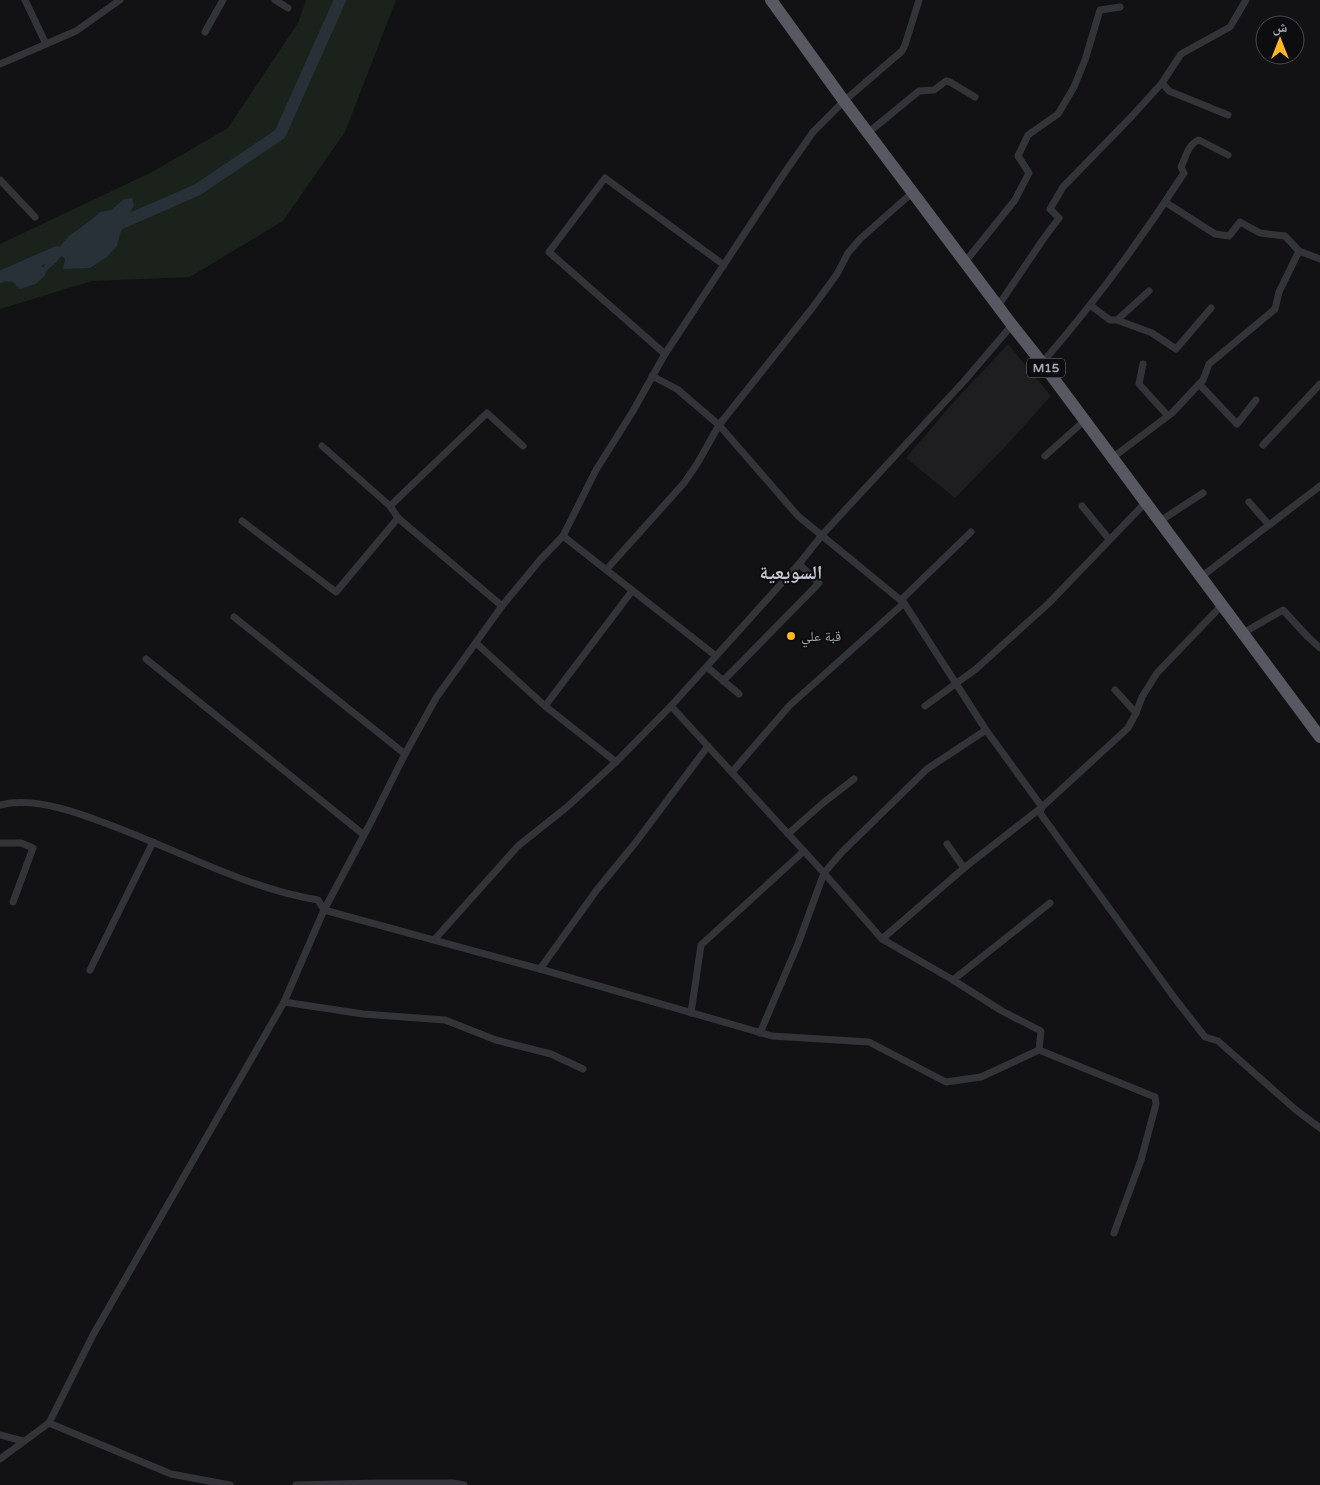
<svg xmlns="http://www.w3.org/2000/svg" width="1320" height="1485" font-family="'Varela Round','Noto Naskh Arabic',sans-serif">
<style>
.built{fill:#1e1e21}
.green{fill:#1a221b}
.water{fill:#283038}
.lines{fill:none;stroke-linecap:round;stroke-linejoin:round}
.river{stroke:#283038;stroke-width:12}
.minor{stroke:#333439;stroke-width:7}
.trunk{stroke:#575861;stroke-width:12}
.poi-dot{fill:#fbb823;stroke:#0d0d0f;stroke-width:2}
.labels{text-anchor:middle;stroke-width:4;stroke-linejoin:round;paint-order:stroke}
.shield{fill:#0d0d0f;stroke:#767a83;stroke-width:1}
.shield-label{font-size:12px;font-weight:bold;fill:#a3a8b5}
.poi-label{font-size:14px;fill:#a3a8b5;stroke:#0d0d0f;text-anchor:start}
.district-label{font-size:19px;font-weight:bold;fill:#c4c7d1;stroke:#0d0d0f}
</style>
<rect width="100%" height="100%" fill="#121214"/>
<path class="built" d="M1008 344 1051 396 1003 449 955 498 906 458 951 405Z"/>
<path class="green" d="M306 0H396L345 132 283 221 190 277 92 281 0 309V244L152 172 228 128 298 23Z"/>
<path class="water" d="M132 198 134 205 120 234 117 246 107 257 90 268 63 269 65 259 61 255 57 262 47 270 45 275 36 284 20 289 13 282 1 281 0 282V274C16 273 20 274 30 260L39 259 43 268 46 262 43 257 57 250 69 236 91 220 100 212 111 210 124 199Z"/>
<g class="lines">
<g class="river">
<path d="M112 227 197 190 280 134 340 0"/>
<path d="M0 277 57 252"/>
</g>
<g class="minor">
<path d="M25 0 46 44"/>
<path d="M275 0 288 8"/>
<path d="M205 32 223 0"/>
<path d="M0 64 76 31 120 0"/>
<path d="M1162 83 1169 91 1228 115"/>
<path d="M869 132 919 91 934 90 946 81 950 82 975 97"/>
<path d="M0 180 35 217"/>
<path d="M1165 202 1215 234 1229 236 1240 222 1260 233 1285 236 1299 251 1320 259"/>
<path d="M965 262 1015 200 1029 173 1018 156 1028 135 1058 114 1074 87 1085 60 1100 10 1120 7"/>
<path d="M1090 305 1110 320H1117L1152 333 1176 349 1211 308"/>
<path d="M998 306 1044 238 1059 218 1050 209 1063 187 1132 116 1162 83 1181 54 1230 27 1246 0"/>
<path d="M1117 320 1149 291"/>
<path d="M665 354 549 252 605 178 724 265"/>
<path d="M1042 363C1094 303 1141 240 1184 173L1181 167C1186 157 1188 144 1199 140L1228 155"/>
<path d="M1143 364 1139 384 1168 416"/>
<path d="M652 376 677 389 719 425 798 516 904 603 986 730 1042 807 1040 813 1176 1000 1205 1037 1218 1041 1296 1110 1320 1128"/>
<path d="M1199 384 1237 424 1256 400"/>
<path d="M1263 445 1320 384"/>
<path d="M322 446 390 506 398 518 502 606"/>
<path d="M1045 456 1084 421"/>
<path d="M1112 458 1172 413 1203 380 1209 364 1275 309 1279 292 1299 251"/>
<path d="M1249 502 1269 525"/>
<path d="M390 506 487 413 523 446"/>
<path d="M1082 506 1109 539"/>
<path d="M242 521 336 592 398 518"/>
<path d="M1160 521 1203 493"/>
<path d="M563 536 716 656"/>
<path d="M606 570 684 483 697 464 719 425 813 307 837 274 848 253 860 239 913 192"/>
<path d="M1201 577 1320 486"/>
<path d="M901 600 971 532"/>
<path d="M234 617 405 754"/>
<path d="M1243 633 1283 610 1308 637 1320 648"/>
<path d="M476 643 545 706 616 762"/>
<path d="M146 659 364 835"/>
<path d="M707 667 739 694"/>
<path d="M723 681 819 583 799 564"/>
<path d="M1115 690 1136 713"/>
<path d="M545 706 632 591"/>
<path d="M671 706 824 873 882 939 953 980 1002 1011 1041 1031 1039 1050"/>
<path d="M925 706 976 669 1049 603 1146 502"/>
<path d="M732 772 789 706 904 603"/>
<path d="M0 805C39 795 92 818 128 832 189 856 254 890 318 900L324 910 540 969 772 1036 869 1042 946 1082 981 1077 1039 1050 1155 1097 1156 1104 1141 1160 1114 1233"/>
<path d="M788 834 823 803 854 779"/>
<path d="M0 843H21L33 848 13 902"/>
<path d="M947 844 964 868"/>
<path d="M882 939 964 868 1042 807 1128 728 1136 713 1142 697 1157 673 1222 605"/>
<path d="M434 940 518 846 567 807 616 762 671 706 799 564 822 535 966 379 1012 325"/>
<path d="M540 969 596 891 636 842 708 746"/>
<path d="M90 970 153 842"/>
<path d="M953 980 1050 903"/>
<path d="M284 1002 363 1014 445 1020 496 1040 551 1054 583 1069"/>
<path d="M691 1013 701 945 804 851"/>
<path d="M760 1033 798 944 824 873 842 852 927 769 986 730"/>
<path d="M49 1423 171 1474 230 1485"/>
<path d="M0 1435 23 1441"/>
<path d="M0 1459 49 1423 93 1335 284 1002 324 910 372 820 405 754 436 698 502 606 540 560 563 536 596 470 633 411 665 354 783 175 813 132 844 101 902 51 905 45 919 0"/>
<path d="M296 1485 379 1483H453L464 1485"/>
</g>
<path class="trunk" d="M771 0 844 101 1012 325 1042 363 1320 737"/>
</g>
<circle class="poi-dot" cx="791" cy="636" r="5"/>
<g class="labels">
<rect class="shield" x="1027" y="358.5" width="38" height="19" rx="4"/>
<g class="shield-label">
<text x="1046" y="372">M15</text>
</g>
<g class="poi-label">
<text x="801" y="641">قبة علي</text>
</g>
<g class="district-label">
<text x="791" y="579">السويعية</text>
</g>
</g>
<g transform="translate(1280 40)"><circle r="24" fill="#0d0d0f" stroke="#494b51"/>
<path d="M0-4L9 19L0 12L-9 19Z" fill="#fbb823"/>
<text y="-8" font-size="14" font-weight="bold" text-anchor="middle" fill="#a3a8b5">ش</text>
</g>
</svg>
